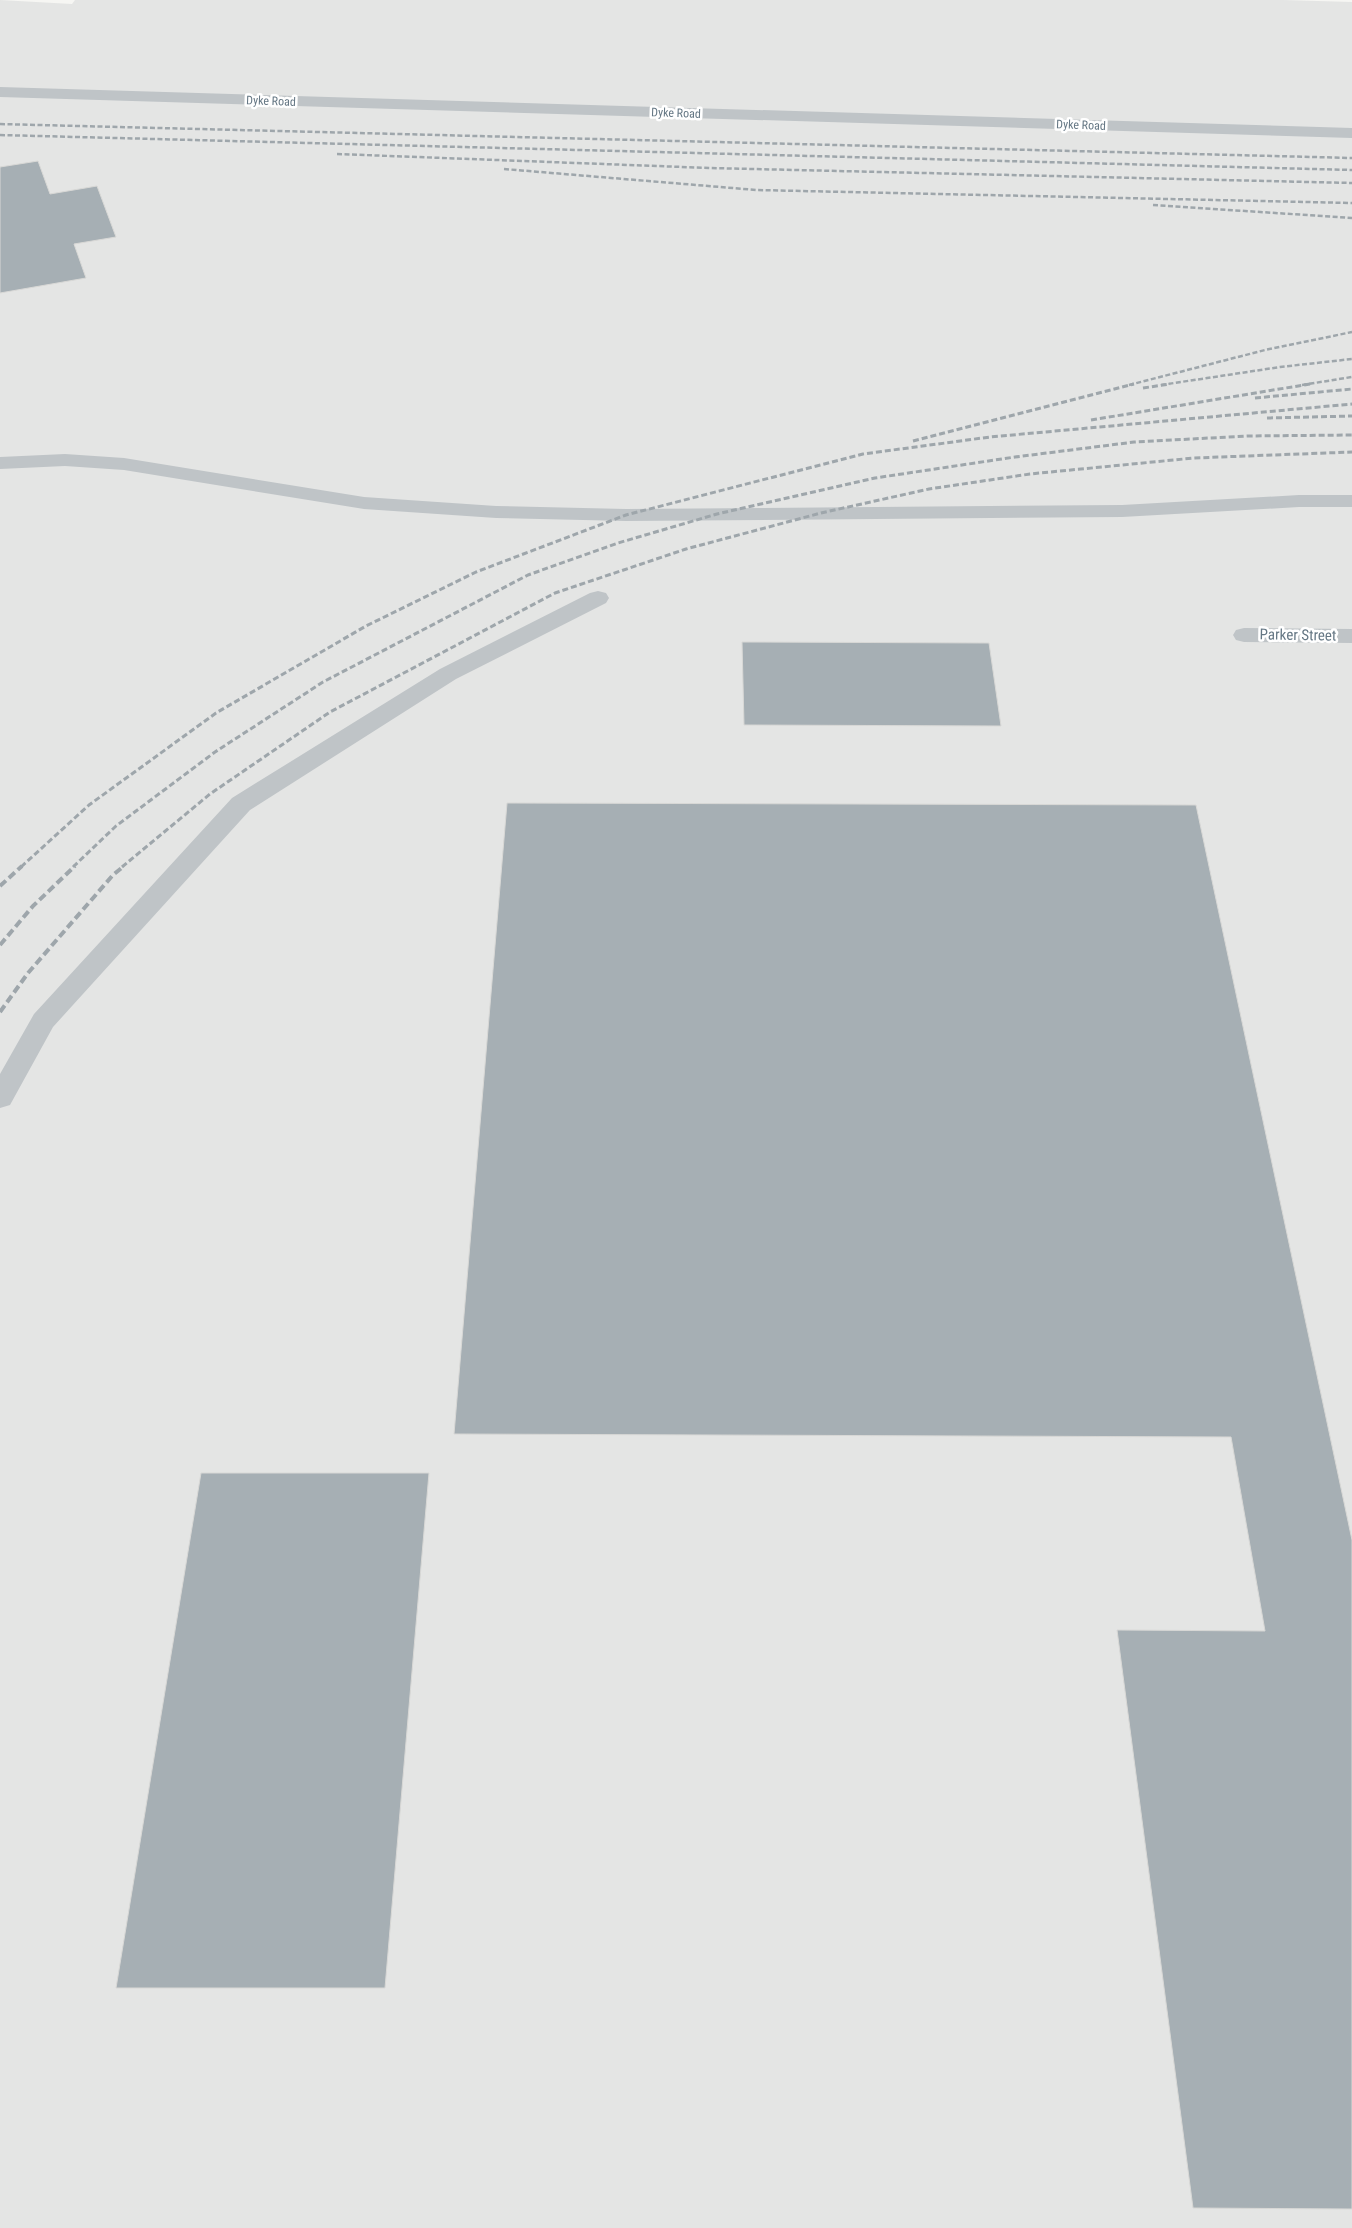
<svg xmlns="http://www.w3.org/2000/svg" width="1352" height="2228" font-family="'Roboto Condensed',sans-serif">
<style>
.built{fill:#e4e5e4}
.building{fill:#a6afb4;stroke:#d8d8d6}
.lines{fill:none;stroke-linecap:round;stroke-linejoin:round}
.service{fill:#bfc4c7;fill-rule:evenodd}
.minor{fill:#bfc4c7;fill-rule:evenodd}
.rail-far2{stroke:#9ea6ab;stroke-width:2.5;stroke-dasharray:5 2.5;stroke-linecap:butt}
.rail-far1{stroke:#9ea6ab;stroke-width:3;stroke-dasharray:6 3;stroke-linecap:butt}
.rail{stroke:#9ea6ab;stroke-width:4;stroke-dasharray:8 4;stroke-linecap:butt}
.labels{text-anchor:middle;stroke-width:5;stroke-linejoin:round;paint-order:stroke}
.far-street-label{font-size:12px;fill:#657784;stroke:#fff}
.street-label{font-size:15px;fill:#657784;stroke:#fff}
</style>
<rect width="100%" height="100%" fill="#f6f6f3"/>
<path class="built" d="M0 0 72 4 75 0H1283L1352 2V2228H0Z"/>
<g class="building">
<path d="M38 161 50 194 97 186 116 237 74 244 86 278 0 293V167Z"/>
<path d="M742 642 989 643 1001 726 744 725Z"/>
<path d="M507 803 1196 805 1352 1540V2209L1193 2208 1117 1630 1265 1631 1231 1437 454 1434Z"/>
<path d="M201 1473H429L385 1988H116Z"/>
</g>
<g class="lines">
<g class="service">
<path d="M0 87 1352 128V138L0 97Z"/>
<path d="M598 591 606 593 609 598 606 603 456 679 250 810 53 1027 10 1105 0 1108V1074L34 1014 232 798 440 669 590 593Z"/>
</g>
<g class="minor">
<path d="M65 454 124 458 364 497 496 506 626 509 1122 505 1299 495H1352V507H1299L1122 517 626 521 496 518 364 509 124 470 65 466 0 469V457Z"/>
<path d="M1244 628 1352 629V643L1244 642 1236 640 1233 635 1236 630Z"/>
</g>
<g class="rail-far2">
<path d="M0 124 1352 158"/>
<path d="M0 135 1352 170"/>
<path d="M337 154 710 168 1352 183"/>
<path d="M504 169 756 190 1352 203"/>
<path d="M1153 205 1352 218"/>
<path d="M1129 385 1265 350 1352 332"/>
<path d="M1161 385 1280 367 1352 359"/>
<path d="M1302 385 1352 377"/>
</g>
<g class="rail-far1">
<path d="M1143 388 1170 384"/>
<path d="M1255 398 1352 389"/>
<path d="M1267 418 1352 416"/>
<path d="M1091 420 1310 384"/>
<path d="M913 441 1134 384"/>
<path d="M21 867 89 805 216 713 366 626 476 572 626 515 863 454 990 437 1352 404"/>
<path d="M73 867 116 826 215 752 323 682 528 575 618 543 717 514 875 478 1015 457 1134 442 1248 436 1352 435"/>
<path d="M122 867 210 794 330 712 555 593 686 549 821 513 929 489 1030 474 1194 458 1352 452"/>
</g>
<g class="rail">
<path d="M0 886 22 866"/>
<path d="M0 945 33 906 75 866"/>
<path d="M0 1012 28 973 113 875 124 866"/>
</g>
</g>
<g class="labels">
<g class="far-street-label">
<text transform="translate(271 101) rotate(2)" y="4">Dyke Road</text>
<text transform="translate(676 113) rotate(2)" y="4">Dyke Road</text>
<text transform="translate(1081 125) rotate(2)" y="4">Dyke Road</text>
</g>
<g class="street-label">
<text transform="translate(1298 635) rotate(1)" y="5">Parker Street</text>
</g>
</g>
</svg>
